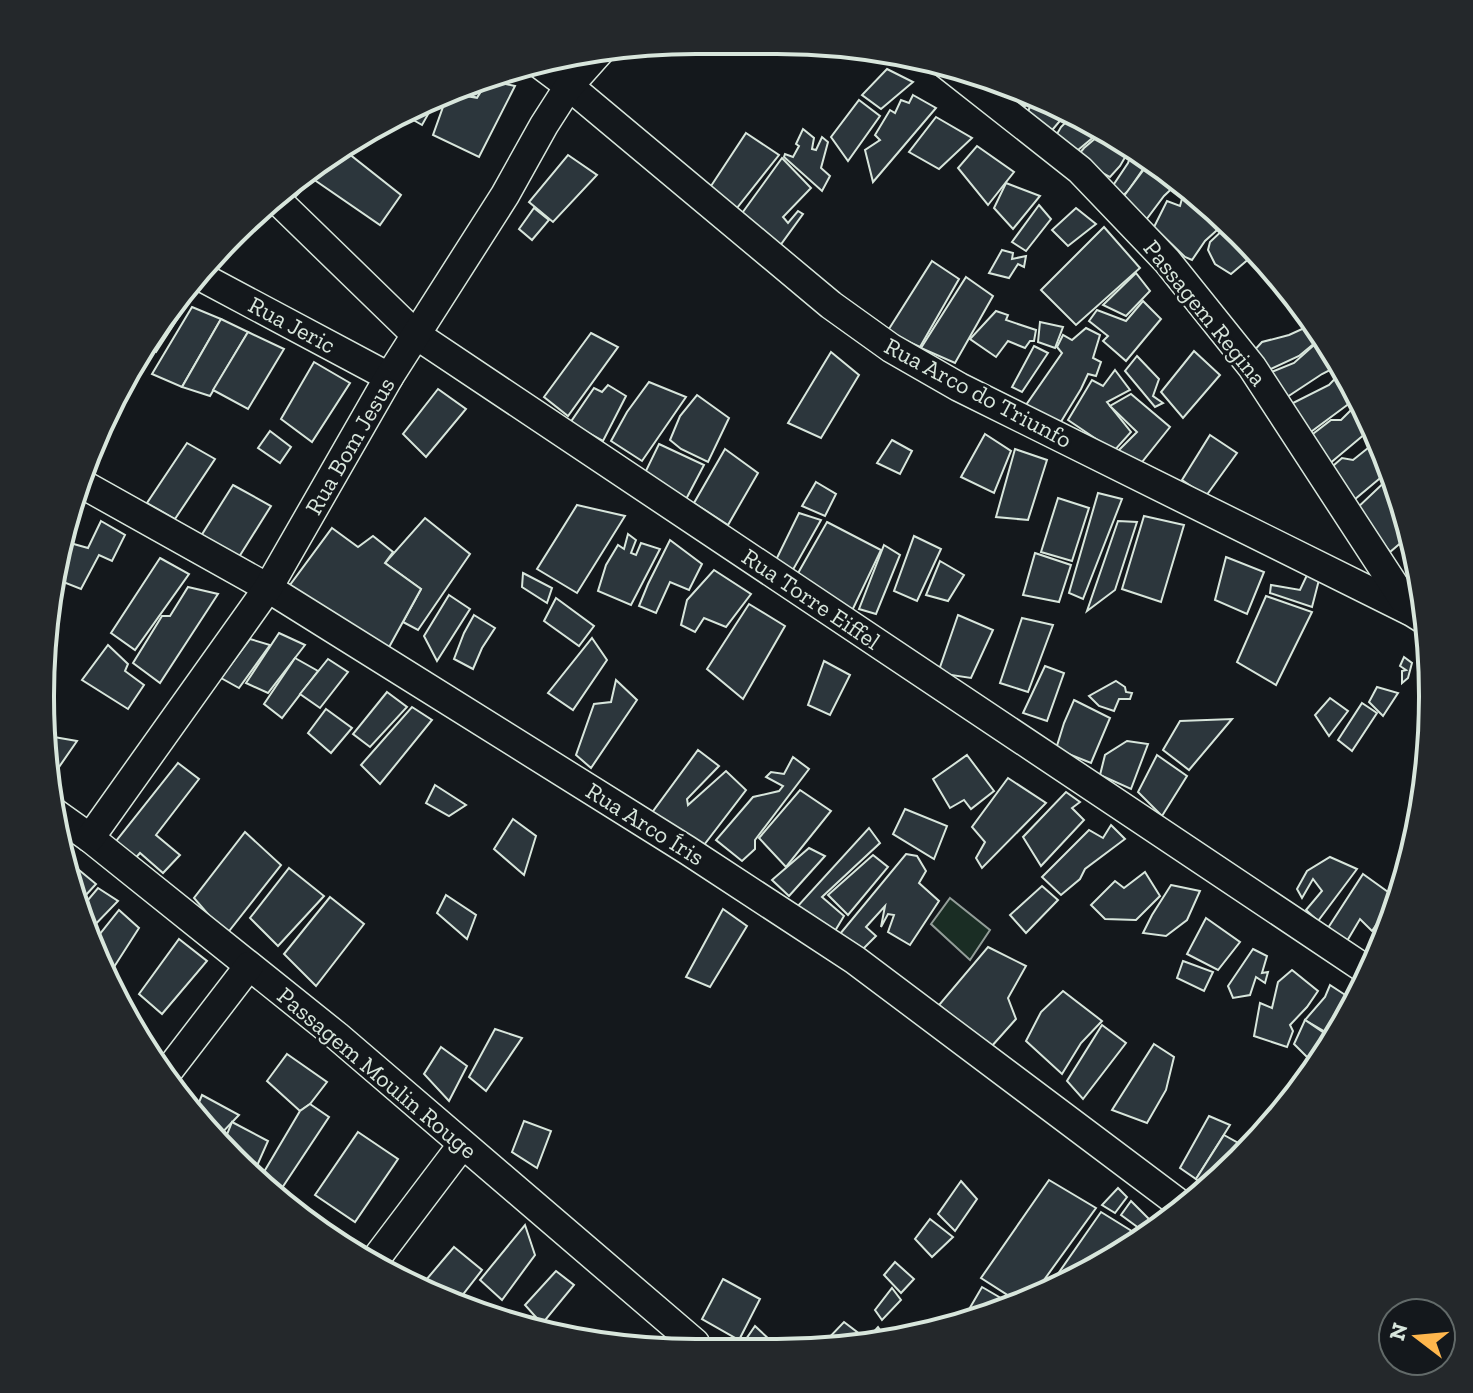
<svg xmlns="http://www.w3.org/2000/svg" width="1473" height="1393" font-family="'Zilla Slab',serif">
<style>
.green{fill:#1a2d24;stroke:#939e99;stroke-width:2}
.building{fill:#2c363c;stroke:#d8e6dc;stroke-width:2}
.lines{fill:none;stroke-linecap:round;stroke-linejoin:round}
.minor-casing{stroke:#d8e6dc;stroke-width:31}
.minor{stroke:#14181c;stroke-width:28}
.labels{text-anchor:middle;stroke-width:6;stroke-linejoin:round;paint-order:stroke}
.street-label{font-size:24px;fill:#d8e6dc;stroke:#14181c}
.rim{fill:none;stroke:#d8e6dc;stroke-width:4}
</style>
<rect width="100%" height="100%" fill="#14181c"/>
<path class="green" d="M950 898 990 930 970 960 931 924Z"/>
<g class="building">
<path d="M887 69 913 82 881 109 862 95Z"/>
<path d="M963 69 1007 85 999 98Z"/>
<path d="M491 76 477 98 452 88Z"/>
<path d="M488 80 515 86 479 157 433 135 448 93 477 98Z"/>
<path d="M1010 86 1035 96 1025 106 1009 101 1005 95Z"/>
<path d="M440 93 422 125 403 114Z"/>
<path d="M913 95 936 108 873 182 865 150 880 140 875 135 890 110 895 113 901 100 909 103Z"/>
<path d="M1037 97 1070 109 1048 135 1026 116 1032 102Z"/>
<path d="M859 100 880 116 848 161 831 137Z"/>
<path d="M1075 113 1102 130 1072 155 1054 139 1061 127Z"/>
<path d="M936 117 972 138 939 169 909 152Z"/>
<path d="M803 129 814 138 812 149 816 150 822 137 828 142 821 168 830 176 822 191 784 157 785 154 793 157 799 146 796 144Z"/>
<path d="M1104 131 1131 147 1120 166 1110 177 1101 172 1095 181 1074 160 1084 148Z"/>
<path d="M746 133 779 155 733 213 709 189Z"/>
<path d="M358 141 348 153 401 195 380 225 313 179 288 204 277 194 297 175Z"/>
<path d="M977 146 1014 172 988 205 958 168Z"/>
<path d="M1133 149 1150 159 1128 191 1118 200 1110 190 1128 163Z"/>
<path d="M568 155 597 175 553 222 529 202Z"/>
<path d="M782 158 811 188 783 217 788 223 798 211 803 214 779 247 740 216Z"/>
<path d="M1151 160 1181 180 1164 196 1140 228 1118 204Z"/>
<path d="M1006 183 1040 196 1013 229 994 208Z"/>
<path d="M1183 195 1198 196 1226 222 1205 241 1192 260 1185 257 1154 227 1167 201 1180 206Z"/>
<path d="M1039 205 1051 219 1026 251 1012 242Z"/>
<path d="M534 208 549 220 532 240 519 229Z"/>
<path d="M1076 208 1096 224 1068 246 1052 230Z"/>
<path d="M1228 225 1242 237 1244 241 1257 252 1231 274 1215 264 1208 250 1210 242Z"/>
<path d="M1104 227 1140 268 1076 325 1041 290Z"/>
<path d="M1002 250 1013 253 1012 259 1026 256 1024 267 1018 264 1009 278 989 273Z"/>
<path d="M932 261 959 279 920 347 887 332Z"/>
<path d="M1136 273 1150 291 1126 316 1103 305Z"/>
<path d="M966 277 993 296 955 363 921 348Z"/>
<path d="M180 296 189 301 156 352 144 346Z"/>
<path d="M1143 301 1161 319 1126 361 1103 341 1108 336 1089 321 1097 310 1126 321Z"/>
<path d="M192 307 221 319 182 387 152 374Z"/>
<path d="M996 311 1008 315 1006 320 1036 330 1034 341H1030L1025 348 1008 341 996 357 970 339Z"/>
<path d="M221 319 248 332 210 396 182 387Z"/>
<path d="M1040 322 1063 327 1055 348 1038 342Z"/>
<path d="M1313 324 1322 337 1299 356 1262 373 1250 355 1262 342 1289 335Z"/>
<path d="M1086 328 1100 335 1093 358 1101 362 1096 376 1088 374 1081 389 1059 425 1026 405 1062 353 1057 347 1063 335 1072 340Z"/>
<path d="M248 332 284 349 248 409 213 390Z"/>
<path d="M591 333 618 347 568 416 544 397Z"/>
<path d="M1323 337 1342 364 1322 374 1281 401 1269 373 1294 363Z"/>
<path d="M1034 346 1048 353 1022 392 1012 387Z"/>
<path d="M1194 351 1220 375 1183 418 1161 392Z"/>
<path d="M831 352 859 375 821 438 788 423Z"/>
<path d="M1137 356 1159 379 1153 396 1163 403 1155 407 1125 371Z"/>
<path d="M314 362 350 383 312 442 281 419Z"/>
<path d="M1345 368 1358 397 1304 437 1289 405 1329 385Z"/>
<path d="M1115 370 1130 390 1107 402 1131 432 1114 451 1068 420 1092 380 1103 386Z"/>
<path d="M649 382 686 397 642 461 611 441 627 412Z"/>
<path d="M608 385 626 396 603 441 570 423 594 388 602 392Z"/>
<path d="M438 389 466 409 426 457 403 434Z"/>
<path d="M1131 394 1170 427 1138 467 1118 451 1137 432 1110 406Z"/>
<path d="M697 395 729 418 708 462 681 449 670 440 680 416Z"/>
<path d="M1360 402 1372 428 1322 470 1305 440 1331 420H1341L1351 410V406Z"/>
<path d="M270 431 291 447 280 463 258 448Z"/>
<path d="M985 434 1011 451 994 493 961 477Z"/>
<path d="M1210 435 1237 453 1206 496 1182 480Z"/>
<path d="M892 440 912 451 900 474 877 463Z"/>
<path d="M1378 440 1391 469 1348 505 1325 473 1342 458 1353 460Z"/>
<path d="M187 443 215 459 175 519 147 503Z"/>
<path d="M659 444 704 465 684 503 642 479Z"/>
<path d="M725 449 758 473 728 525 694 503Z"/>
<path d="M1015 449 1047 460 1028 520 996 517Z"/>
<path d="M1393 474 1398 486 1410 535 1390 552 1355 510Z"/>
<path d="M816 482 836 494 825 516 802 506Z"/>
<path d="M233 485 271 506 239 557 201 536Z"/>
<path d="M1098 493 1122 499 1083 599 1069 593Z"/>
<path d="M1058 498 1089 508 1072 561 1041 552Z"/>
<path d="M577 505 625 516 577 593 537 569Z"/>
<path d="M799 513 821 520 790 575 773 566Z"/>
<path d="M68 514 76 517 65 537H63Z"/>
<path d="M1144 516 1184 525 1161 602 1122 589Z"/>
<path d="M425 518 470 554 418 630 403 622 421 589 385 563Z"/>
<path d="M101 521 125 535 112 561 99 555 81 589 53 578 63 541 88 548Z"/>
<path d="M1118 521 1137 522 1115 590 1087 611Z"/>
<path d="M827 522 881 550 849 617 793 582Z"/>
<path d="M332 528 358 547 373 536 393 552 385 563 421 589 388 649 287 589Z"/>
<path d="M628 534 636 540 631 553 636 555 641 543 660 549 631 605 598 591 606 565 618 545 624 549Z"/>
<path d="M914 536 941 549 917 601 894 591Z"/>
<path d="M670 540 702 564 689 590 670 582 656 613 639 606 648 584Z"/>
<path d="M884 545 900 555 876 614 859 609Z"/>
<path d="M1035 553 1071 565 1059 602 1023 595Z"/>
<path d="M1226 557 1264 572 1247 614 1215 600Z"/>
<path d="M160 558 189 574 135 650 111 633Z"/>
<path d="M940 561 964 575 948 601 926 595Z"/>
<path d="M714 570 751 594 726 627 704 618 695 632 681 625 687 600Z"/>
<path d="M523 573 552 588 547 603 522 587Z"/>
<path d="M1308 573 1320 576 1312 607 1270 593 1271 585 1300 590Z"/>
<path d="M188 587 218 594 160 683 133 663 162 616H170Z"/>
<path d="M449 595 470 609 437 661 424 636Z"/>
<path d="M1266 596 1312 612 1276 685 1237 662Z"/>
<path d="M556 598 594 626 579 646 544 621Z"/>
<path d="M749 604 785 626 743 699 707 669Z"/>
<path d="M474 615 495 628 482 648 473 669 454 659 464 633Z"/>
<path d="M958 615 993 630 971 678 938 673Z"/>
<path d="M1022 618 1053 625 1028 692 1000 683Z"/>
<path d="M279 633 305 645 268 693 246 683Z"/>
<path d="M592 638 607 660 573 710 548 693Z"/>
<path d="M250 639 270 645 239 688 221 678Z"/>
<path d="M108 645 128 664 125 671 144 685 128 709 82 680Z"/>
<path d="M1404 657 1412 663 1408 678 1402 683V671L1406 670 1400 666Z"/>
<path d="M295 658 318 671 282 718 264 704Z"/>
<path d="M328 659 348 672 320 708 300 694Z"/>
<path d="M824 661 850 675 830 715 808 705Z"/>
<path d="M1045 666 1064 673 1047 721 1023 713Z"/>
<path d="M616 680 637 700 591 768 576 755 594 704 611 702Z"/>
<path d="M1116 681 1125 687 1126 692 1132 693 1130 699H1119L1114 711 1099 706 1089 696Z"/>
<path d="M1377 687 1398 693 1383 716 1369 702Z"/>
<path d="M387 692 407 707 370 747 353 734Z"/>
<path d="M1330 698 1348 711 1329 736 1315 715Z"/>
<path d="M1430 698 1431 731 1421 716Z"/>
<path d="M1074 700 1110 718 1091 763 1056 749 1064 723Z"/>
<path d="M1362 703 1377 713 1352 751 1338 740Z"/>
<path d="M412 707 432 720 380 784 361 765Z"/>
<path d="M326 709 352 728 331 753 308 733Z"/>
<path d="M1232 719 1189 770 1163 750 1180 721Z"/>
<path d="M54 737 77 741 48 783 46 782V748Z"/>
<path d="M1127 741 1148 744 1131 789 1100 775 1105 755Z"/>
<path d="M698 750 719 766 687 799 688 805 726 771 746 790 704 845 651 814Z"/>
<path d="M967 755 994 791 971 809 964 800 950 808 933 779Z"/>
<path d="M1157 755 1187 776 1162 816 1138 792Z"/>
<path d="M793 757 809 769 755 840V849L742 861 716 840 753 797 779 791 783 786 766 777 771 772 784 774Z"/>
<path d="M178 763 199 779 156 835 180 855 163 873 140 853 132 862 113 845Z"/>
<path d="M1008 778 1046 803 982 868 976 858 985 842 972 827Z"/>
<path d="M435 785 466 805 449 816 426 803Z"/>
<path d="M800 790 831 811 786 867 759 838Z"/>
<path d="M1066 792 1080 802 1072 808 1084 820 1041 866 1023 837Z"/>
<path d="M1421 806 1416 832 1413 827V816L1415 810Z"/>
<path d="M905 809 947 826 934 859 893 834Z"/>
<path d="M513 819 536 836 524 875 494 849Z"/>
<path d="M1111 825 1125 839 1085 869 1080 879 1061 895 1042 877 1089 830 1103 838Z"/>
<path d="M869 828 880 843 822 897 844 916 832 936 796 908Z"/>
<path d="M245 832 281 865 226 935 194 898Z"/>
<path d="M809 848 825 856 789 896 772 880Z"/>
<path d="M906 854 917 856 926 871 919 883 939 901 910 945 888 932 894 915 888 914 881 927 885 906 866 927 876 936 859 953 835 940Z"/>
<path d="M873 855 888 867 848 915 828 895Z"/>
<path d="M1330 857 1357 869 1318 921 1306 910 1322 891 1313 879 1302 898 1297 889 1307 871Z"/>
<path d="M289 868 324 896 278 946 250 918Z"/>
<path d="M79 870 96 884 75 907 69 883Z"/>
<path d="M1145 872 1160 896 1136 920 1105 919 1091 905 1115 881 1124 888Z"/>
<path d="M1363 874 1395 897 1372 931 1360 919 1347 941 1328 928Z"/>
<path d="M1171 885 1200 891 1187 920 1166 936 1143 933 1152 915Z"/>
<path d="M1042 886 1058 900 1026 933 1010 915Z"/>
<path d="M98 888 118 901 87 933 77 913Z"/>
<path d="M446 895 476 915 467 939 437 913Z"/>
<path d="M330 897 364 924 316 986 284 954Z"/>
<path d="M723 909 747 926 710 987 686 977Z"/>
<path d="M119 910 139 928 107 978 92 944Z"/>
<path d="M1206 918 1240 942 1218 970 1187 954Z"/>
<path d="M1389 923 1376 959 1370 955Z"/>
<path d="M179 939 207 961 162 1014 139 994Z"/>
<path d="M988 947 1026 966 1008 998 1016 1019 991 1047 939 1005Z"/>
<path d="M1253 949 1267 956 1262 973 1268 972 1265 983 1256 977 1250 995 1233 998 1228 986Z"/>
<path d="M1183 961 1213 972 1204 991 1177 978Z"/>
<path d="M1292 970 1318 991 1307 1007 1290 1025 1293 1031 1287 1047 1254 1036 1260 1003 1272 1008 1278 982Z"/>
<path d="M1330 985 1356 1002 1334 1037 1305 1020 1325 997Z"/>
<path d="M1063 991 1102 1021 1081 1043 1062 1074 1026 1041 1041 1012Z"/>
<path d="M1305 1020 1333 1039 1316 1066 1294 1044Z"/>
<path d="M1102 1025 1126 1043 1083 1099 1067 1081Z"/>
<path d="M495 1029 522 1038 486 1091 469 1077Z"/>
<path d="M1154 1044 1174 1057 1166 1090 1147 1123 1112 1110Z"/>
<path d="M441 1047 467 1066 449 1101 424 1074Z"/>
<path d="M287 1054 327 1082 310 1104 300 1111 267 1081Z"/>
<path d="M202 1095 239 1115 216 1139 195 1112Z"/>
<path d="M310 1104 329 1117 276 1197 258 1182 300 1111Z"/>
<path d="M1209 1116 1230 1125 1196 1179 1180 1168Z"/>
<path d="M524 1121 551 1131 537 1168 512 1152Z"/>
<path d="M232 1122 268 1141 252 1177 232 1160 222 1147Z"/>
<path d="M358 1132 398 1159 355 1222 315 1195Z"/>
<path d="M1224 1135 1240 1144 1223 1175 1209 1190 1196 1179Z"/>
<path d="M1049 1180 1096 1208 1031 1298 1020 1303 981 1278Z"/>
<path d="M961 1181 977 1199 955 1231 938 1214Z"/>
<path d="M1118 1188 1127 1197 1115 1213 1102 1205Z"/>
<path d="M1131 1201 1152 1222 1147 1234 1121 1215Z"/>
<path d="M1101 1212 1143 1238 1104 1265 1046 1291Z"/>
<path d="M930 1219 953 1237 932 1257 915 1239Z"/>
<path d="M525 1225 535 1255 502 1300 480 1280Z"/>
<path d="M454 1247 482 1270 454 1306 426 1280Z"/>
<path d="M895 1262 914 1279 901 1293 884 1275Z"/>
<path d="M556 1271 574 1285 542 1324 525 1305Z"/>
<path d="M723 1279 760 1299 739 1340 702 1319Z"/>
<path d="M982 1287 1011 1304 1005 1310 987 1318 970 1322 964 1318Z"/>
<path d="M892 1288 901 1300 882 1320 875 1310Z"/>
<path d="M844 1322 861 1335 851 1347 821 1346Z"/>
<path d="M755 1326 770 1340 766 1345H742Z"/>
<path d="M878 1327 887 1340 886 1342 860 1347Z"/>
</g>
<g class="lines">
<defs>
<g id="minor">
<path d="M537 62 569 86 831 305 891 348 959 387 1412 612 1428 622"/>
<path d="M943 62 1080 170 1167 261 1252 367 1411 611"/>
<path d="M274 197 415 334 1371 973"/>
<path d="M196 274 389 377"/>
<path d="M77 481 268 588 687 850 855 960 1185 1208"/>
<path d="M52 811 90 838 337 1036 695 1343"/>
<path d="M90 838 268 588 389 377 505 195 544 125 569 86 602 49"/>
<path d="M166 1074 249 966"/>
<path d="M372 1264 462 1145"/>
</g>
</defs>
<use href="#minor" class="minor-casing"/>
<use href="#minor" class="minor"/>
</g>
<g class="labels">
<g class="street-label">
<text transform="translate(1205 313) rotate(51)" y="8">Passagem Regina</text>
<text transform="translate(292 325) rotate(28)" y="8">Rua Jeric</text>
<text transform="translate(978 393) rotate(28)" y="8">Rua Arco do Triunfo</text>
<text transform="translate(350 446) rotate(-60)" y="8">Rua Bom Jesus</text>
<text transform="translate(811 599) rotate(34)" y="8">Rua Torre Eiffel</text>
<text transform="translate(645 824) rotate(32)" y="8">Rua Arco Íris</text>
<text transform="translate(377 1073) rotate(40)" y="8">Passagem Moulin Rouge</text>
</g>
</g>
<path d="M0 0H1473V1393H0ZM696 54H777A642 642 0 0 1 1419 696V697A642 642 0 0 1 777 1339H696A642 642 0 0 1 54 697V696A642 642 0 0 1 696 54Z" fill="#24282b" fill-rule="evenodd"/>
<path class="rim" d="M696 54H777A642 642 0 0 1 1419 696V697A642 642 0 0 1 777 1339H696A642 642 0 0 1 54 697V696A642 642 0 0 1 696 54Z"/>
<g transform="translate(1417 1337) rotate(286)"><circle r="38" fill="#14181c" stroke="#626a69" stroke-width="2"/>
<path d="M0-6L14 30L0 20L-14 30Z" fill="#ffb74d"/>
<text y="-12" font-size="22" font-weight="bold" text-anchor="middle" fill="#d8e6dc">N</text>
</g>
</svg>
